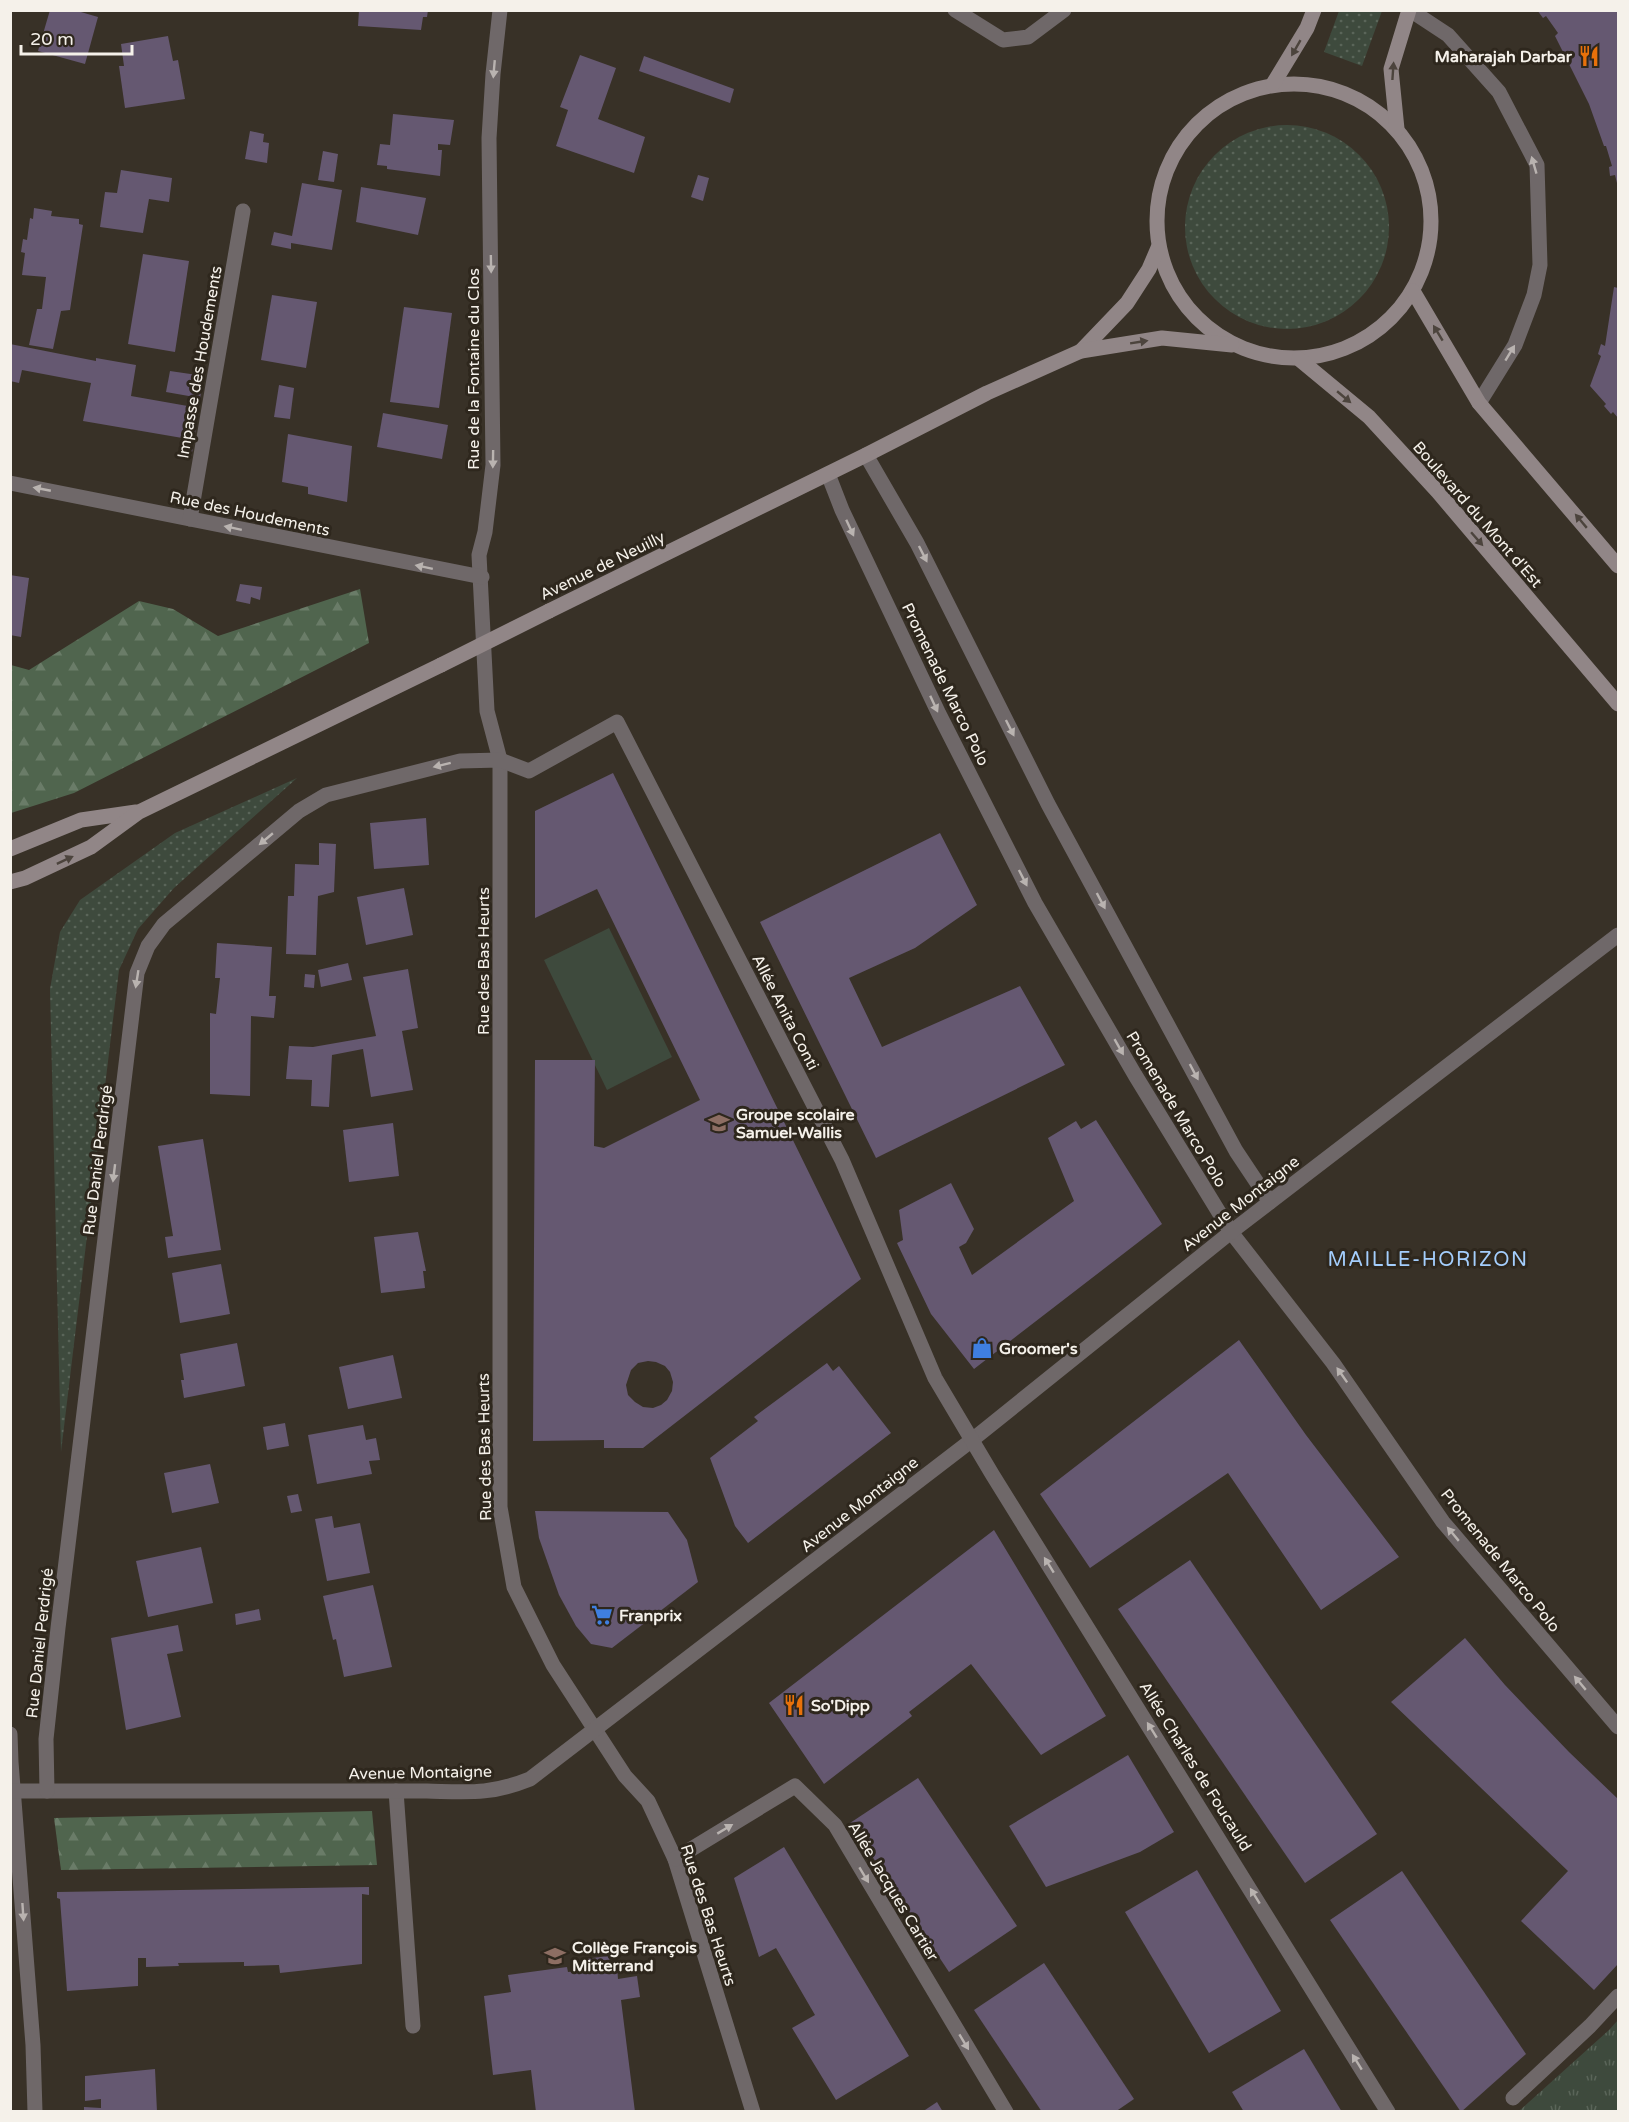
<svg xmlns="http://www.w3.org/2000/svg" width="1629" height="2122" font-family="'Varela Round',sans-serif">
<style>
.grass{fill:url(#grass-dots)}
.forest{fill:url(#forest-firs)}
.park{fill:url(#park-tufts)}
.garden{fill:#3e4a3d}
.building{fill:#655871;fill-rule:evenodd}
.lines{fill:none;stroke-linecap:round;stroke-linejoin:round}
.lane{stroke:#6f6869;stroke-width:15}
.street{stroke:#6f6869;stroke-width:15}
.secondary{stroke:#918687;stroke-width:15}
.secondary-bridge{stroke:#918687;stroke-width:15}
.oneway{fill:#4c443d}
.oneway2{fill:#b9b3b0}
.labels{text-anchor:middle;stroke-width:6;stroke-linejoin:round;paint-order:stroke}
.poi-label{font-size:16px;font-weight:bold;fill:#f5f1ea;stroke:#2e271d;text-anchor:start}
.street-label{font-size:16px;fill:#f5f1ea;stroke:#2e271d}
.quarter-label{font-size:20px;letter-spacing:1.5px;fill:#a4cefd;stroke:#2e271d}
</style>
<defs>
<pattern id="grass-dots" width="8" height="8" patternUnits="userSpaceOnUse" patternTransform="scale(1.5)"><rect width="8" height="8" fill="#3e4a3d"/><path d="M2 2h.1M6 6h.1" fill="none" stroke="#5a6559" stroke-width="1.8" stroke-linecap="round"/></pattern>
<pattern id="forest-firs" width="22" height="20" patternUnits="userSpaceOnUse" patternTransform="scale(1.5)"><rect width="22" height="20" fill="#50654e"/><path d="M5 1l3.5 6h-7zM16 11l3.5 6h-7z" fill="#6a7c68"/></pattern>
<pattern id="park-tufts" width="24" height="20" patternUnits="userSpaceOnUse" patternTransform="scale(1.5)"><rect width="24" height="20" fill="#3e4a3d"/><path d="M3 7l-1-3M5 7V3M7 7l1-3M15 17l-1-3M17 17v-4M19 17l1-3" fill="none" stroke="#5a6559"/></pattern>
</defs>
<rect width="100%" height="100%" fill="#383127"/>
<g class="grass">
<path d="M1339 11H1382L1362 66 1324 52Z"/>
<circle cx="1287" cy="227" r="102"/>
<path d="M297 778 174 888 138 929 119 970 61 1452 50 989 60 932 80 900 175 833Z"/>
</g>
<g class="forest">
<path d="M360 589 369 643 74 793 11 813V665L29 670 139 601 173 609 218 636Z"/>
<path d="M372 1811 377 1865 61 1870 54 1818Z"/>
</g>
<path class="park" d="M1618 2020V2111H1519L1609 2030Z"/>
<path class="garden" d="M609 928 672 1057 607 1090 544 960Z"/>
<g class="building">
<path d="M50 10H74L98 17 85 64 38 51Z"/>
<path d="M359 10H428L427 17H423L421 30 358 26Z"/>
<path d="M1537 10H1618V187L1615 175 1610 176 1609 167 1612 166 1606 146H1604L1589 104 1555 36 1558 33 1546 16 1543 18Z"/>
<path d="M168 36 173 61 178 60 185 99 125 108 119 66H124L121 44Z"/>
<path d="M580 55 616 68 598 119 645 137 634 173 556 146 568 110 560 107Z"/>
<path d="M644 56 734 89 730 103 639 71Z"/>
<path d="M393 114 454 120 450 145 438 144V150H442L440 176 387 169V166L377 165 380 144 390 145Z"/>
<path d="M250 131 264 134 263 142 269 143 267 163 245 159Z"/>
<path d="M323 151 338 154 334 182 318 180Z"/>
<path d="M121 170 172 178 169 202 149 199 143 233 100 227 105 192 117 193Z"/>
<path d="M698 175 709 178 703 201 691 197Z"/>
<path d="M302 183 342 190 332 250 291 243V249L271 245 274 232 292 236Z"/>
<path d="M361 187 426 198 418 235 356 222Z"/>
<path d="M34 208 52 211 51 216 79 219V224L83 225 70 310 61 311 53 349 29 345 37 309H42L46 277 22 275 25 253 21 252 23 239 27 240 30 218 33 219Z"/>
<path d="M143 254 189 261 175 352 128 344Z"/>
<path d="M1614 287 1618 288V418L1613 412 1611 414 1604 406 1606 404 1590 386 1601 356 1598 354 1601 344 1605 346Z"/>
<path d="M272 295 317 302 306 368 261 360Z"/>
<path d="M404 307 452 313 439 408 390 402Z"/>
<path d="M10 344 96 361V358L136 365 131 396 199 408 194 440 83 421 91 383 22 370 19 383 10 381Z"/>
<path d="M170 371 204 376 200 398 166 392Z"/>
<path d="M279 385 294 388 290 419 274 417Z"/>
<path d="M383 413 448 425 442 459 377 447Z"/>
<path d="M288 434 352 446 347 502 308 494V487L282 482Z"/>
<path d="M183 446 193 448 190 460 181 458Z"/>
<path d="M10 575 29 578 21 637 10 635Z"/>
<path d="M240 584 262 587 260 600 251 597 250 604 236 601Z"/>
<path d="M613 773 861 1279 643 1448H604V1440L533 1441 535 1060H595L594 1146 604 1148 700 1100 597 889 535 918V811ZM648 1361 656 1362 665 1366 670 1372 673 1382 672 1391 667 1400 661 1405 653 1408 643 1407 635 1402 628 1395 626 1385 631 1370 638 1363Z"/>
<path d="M426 818 429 865 374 869 370 823Z"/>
<path d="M940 833 977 905 915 948 849 978 882 1047 1020 986 1065 1065 876 1158 760 922Z"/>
<path d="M319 843 336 844 334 892 318 896 316 955 286 954 288 896H294L295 864 319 865Z"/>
<path d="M404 888 413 935 366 945 357 897Z"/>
<path d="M217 943 272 947 269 996H276L274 1018 251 1016 250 1096 210 1094V1013L216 1014 220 978H215Z"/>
<path d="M348 963 352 980 321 987 318 970Z"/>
<path d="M408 969 418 1028 402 1031 413 1090 371 1097 363 1049 332 1055 329 1107 311 1106 312 1080 286 1079 289 1046 313 1047 376 1036 363 977Z"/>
<path d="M305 974 315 975 314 988 304 987Z"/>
<path d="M1096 1120 1162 1224 974 1369 931 1314 897 1243 903 1240 899 1210 951 1183 974 1229 966 1243 959 1247 972 1275 1074 1201 1048 1138 1076 1121 1081 1129Z"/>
<path d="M393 1123 399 1176 349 1182 343 1130Z"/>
<path d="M203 1139 221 1250 168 1258 165 1237 173 1236 158 1146Z"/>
<path d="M418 1232 426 1271H423L425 1288 381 1293 374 1237Z"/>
<path d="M221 1264 230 1314 180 1323 172 1273Z"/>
<path d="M1239 1340 1306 1435 1399 1557 1321 1610 1228 1473 1090 1568 1040 1494Z"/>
<path d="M237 1343 245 1386 184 1398 181 1380H184L180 1354Z"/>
<path d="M393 1355 402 1398 348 1409 339 1367Z"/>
<path d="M827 1363 833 1371 839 1366 891 1433 748 1543 735 1526 710 1458 758 1421 754 1417Z"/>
<path d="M285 1423 289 1446 267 1450 263 1427Z"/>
<path d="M363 1425 366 1440 376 1438 380 1460 369 1461 372 1474 317 1484 308 1435Z"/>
<path d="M210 1464 219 1503 172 1513 164 1473Z"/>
<path d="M298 1494 302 1511 291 1513 287 1496Z"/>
<path d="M535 1511 668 1512 687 1540 698 1582 612 1648 591 1644 576 1626 559 1595 539 1538Z"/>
<path d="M332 1516 334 1528 360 1523 370 1573 327 1581 315 1519Z"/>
<path d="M994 1530 1106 1716 1041 1755 971 1664 909 1712 912 1716 824 1784 769 1703Z"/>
<path d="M201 1547 213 1603 148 1617 136 1561Z"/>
<path d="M1190 1560 1377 1834 1305 1883 1118 1609Z"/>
<path d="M373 1585 392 1667 344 1677 336 1639 333 1640 323 1596Z"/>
<path d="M259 1609 261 1620 236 1625 235 1614Z"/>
<path d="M178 1625 183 1651 167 1654 181 1717 126 1730 111 1638Z"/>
<path d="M1465 1638 1505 1685 1569 1752 1618 1799V1964L1594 1990 1521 1921 1568 1871 1391 1702Z"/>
<path d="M1128 1755 1174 1832 1140 1852 1046 1887 1009 1826Z"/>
<path d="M918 1778 1017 1926 949 1972 850 1823Z"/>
<path d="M784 1847 909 2056 836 2100 792 2028 815 2015 776 1948 759 1957 734 1878Z"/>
<path d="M1197 1870 1281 2011 1209 2053 1125 1912Z"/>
<path d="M1402 1871 1526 2054 1461 2112 1330 1920Z"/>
<path d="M369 1887V1895L362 1894V1964L280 1973 279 1965 244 1966V1962L178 1963 179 1966 146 1967V1958H138V1986L67 1991 60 1899 57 1898V1892Z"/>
<path d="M609 1956 610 1967 617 1966 618 1979 637 1976 640 1997 621 2000 635 2112H536L531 2070 493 2075 484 1996 511 1992 508 1975 567 1967 568 1972 586 1970 584 1959Z"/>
<path d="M1044 1963 1134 2099 1115 2112H1042L974 2010Z"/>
<path d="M1304 2049 1342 2112H1244L1232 2092Z"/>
<path d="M155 2069 157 2112H84V2107L101 2108V2099L85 2101V2076Z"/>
<path d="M937 2102 943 2112H922Z"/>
</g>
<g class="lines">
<g class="lane">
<path d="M955 10 1003 40 1028 37 1064 10"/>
<path d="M1410 10 1448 35 1499 92 1537 165 1540 265 1534 295 1515 345 1479 403"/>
<path d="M866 455 917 543 1048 804 1236 1151 1270 1202"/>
<path d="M396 1791 413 2026"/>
</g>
<g class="street">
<path d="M500 10 493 74 489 138 493 465 485 532 479 555 487 711 500 760V1507L514 1587 553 1665 625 1776 648 1801 675 1859 753 2112"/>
<path d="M828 474 842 510 939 714 1035 903 1135 1075 1231 1232 1333 1363 1443 1522 1618 1727"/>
<path d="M10 483 482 577"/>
<path d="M190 519 243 211"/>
<path d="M10 1734 11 1762 33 2045 35 2112"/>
<path d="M10 1791H427C468 1792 490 1795 530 1779L972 1440 1231 1232 1618 935"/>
<path d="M47 1791 46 1739 58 1628 137 973 148 946 164 924 299 811 326 795 460 761 500 760 529 771 617 722 842 1160 935 1378 992 1474 1388 2112"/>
<path d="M675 1859 795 1786 835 1825 1006 2112"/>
<path d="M1513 2098 1590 2026 1618 1996"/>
</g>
<g class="secondary">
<circle cx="1294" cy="221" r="137"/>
<path d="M1273 84 1307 28 1314 10"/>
<path d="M1397 129 1391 69 1409 10"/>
<path d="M1413 291 1479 403 1618 566"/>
<path d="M1081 351 1127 303 1149 269 1158 248"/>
<path d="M1299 359 1369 417 1438 492 1618 704"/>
<path d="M549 611 866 455 987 393 1081 351 1162 338 1232 345"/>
<path d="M10 849 81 820 136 812"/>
<path d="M10 882 25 878 91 847 139 812 441 665"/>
</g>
<path class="secondary-bridge" d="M441 665 549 611"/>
</g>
<defs><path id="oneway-solid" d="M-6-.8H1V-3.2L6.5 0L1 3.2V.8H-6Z" transform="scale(1.5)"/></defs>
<g class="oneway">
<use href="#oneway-solid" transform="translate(1296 48) rotate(120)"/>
<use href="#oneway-solid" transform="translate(1393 71) rotate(-86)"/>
<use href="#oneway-solid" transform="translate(1438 333) rotate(-121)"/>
<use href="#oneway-solid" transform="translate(1139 342) rotate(-9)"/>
<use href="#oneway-solid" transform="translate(1344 397) rotate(40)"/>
<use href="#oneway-solid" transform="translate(1581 521) rotate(-130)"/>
<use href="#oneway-solid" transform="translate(1477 539) rotate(49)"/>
<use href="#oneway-solid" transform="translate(65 860) rotate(-25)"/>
</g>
<g class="oneway2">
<use href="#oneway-solid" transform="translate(494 69) rotate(95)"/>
<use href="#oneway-solid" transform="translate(1534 165) rotate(-106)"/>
<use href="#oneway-solid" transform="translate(491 264) rotate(89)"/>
<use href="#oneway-solid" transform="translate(1510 353) rotate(-59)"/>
<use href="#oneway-solid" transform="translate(493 459) rotate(91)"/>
<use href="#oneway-solid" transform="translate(42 489) rotate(-169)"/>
<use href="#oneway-solid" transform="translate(233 528) rotate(-168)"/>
<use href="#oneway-solid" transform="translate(850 528) rotate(65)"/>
<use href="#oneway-solid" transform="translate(923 554) rotate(63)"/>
<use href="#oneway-solid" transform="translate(424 567) rotate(-168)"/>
<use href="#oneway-solid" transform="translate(934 704) rotate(65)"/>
<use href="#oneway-solid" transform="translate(1010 728) rotate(63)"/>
<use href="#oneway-solid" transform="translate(442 765) rotate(166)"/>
<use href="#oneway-solid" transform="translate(266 839) rotate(140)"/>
<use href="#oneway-solid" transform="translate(1023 878) rotate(63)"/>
<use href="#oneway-solid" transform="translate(1101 901) rotate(62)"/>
<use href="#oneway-solid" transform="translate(137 979) rotate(99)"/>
<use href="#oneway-solid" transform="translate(1119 1047) rotate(60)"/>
<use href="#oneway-solid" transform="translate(1194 1072) rotate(62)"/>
<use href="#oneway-solid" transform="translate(114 1173) rotate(97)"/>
<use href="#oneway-solid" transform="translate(1342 1375) rotate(-125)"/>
<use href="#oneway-solid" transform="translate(1453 1534) rotate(-130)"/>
<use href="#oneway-solid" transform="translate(1049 1565) rotate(-122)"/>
<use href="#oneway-solid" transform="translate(1580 1683) rotate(-130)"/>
<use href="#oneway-solid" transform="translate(1152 1730) rotate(-122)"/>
<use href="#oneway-solid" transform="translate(725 1829) rotate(-31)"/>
<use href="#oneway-solid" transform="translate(864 1875) rotate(59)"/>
<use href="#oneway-solid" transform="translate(1255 1896) rotate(-122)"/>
<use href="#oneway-solid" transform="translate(23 1912) rotate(86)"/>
<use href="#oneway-solid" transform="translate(964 2042) rotate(59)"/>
<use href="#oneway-solid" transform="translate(1357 2062) rotate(-122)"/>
</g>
<defs>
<symbol id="restaurant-bare" viewBox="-9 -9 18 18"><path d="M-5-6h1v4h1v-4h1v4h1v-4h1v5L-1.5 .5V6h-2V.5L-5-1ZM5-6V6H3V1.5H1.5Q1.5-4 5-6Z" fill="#e8710a" stroke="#2e271d" stroke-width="2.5" paint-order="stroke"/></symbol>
<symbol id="school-bare" viewBox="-9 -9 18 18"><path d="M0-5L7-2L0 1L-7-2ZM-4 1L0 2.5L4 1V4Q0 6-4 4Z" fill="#8d6e63" stroke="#2e271d" stroke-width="2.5" paint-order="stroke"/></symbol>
<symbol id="shop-bare" viewBox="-9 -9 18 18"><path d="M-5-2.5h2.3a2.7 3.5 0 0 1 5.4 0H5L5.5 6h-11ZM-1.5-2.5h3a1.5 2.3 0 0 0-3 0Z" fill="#3f7fe0" stroke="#2e271d" stroke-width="2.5" paint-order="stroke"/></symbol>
<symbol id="supermarket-bare" viewBox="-9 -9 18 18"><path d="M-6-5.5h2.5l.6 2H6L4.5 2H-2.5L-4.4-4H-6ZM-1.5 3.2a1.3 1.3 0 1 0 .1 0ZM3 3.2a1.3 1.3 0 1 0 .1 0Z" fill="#3f7fe0" stroke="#2e271d" stroke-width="2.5" paint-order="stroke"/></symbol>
</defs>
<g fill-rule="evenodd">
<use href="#restaurant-bare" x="1574" y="41" width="30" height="30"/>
<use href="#school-bare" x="704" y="1108" width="30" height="30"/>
<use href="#shop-bare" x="967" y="1333" width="30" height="30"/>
<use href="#supermarket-bare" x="587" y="1600" width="30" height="30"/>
<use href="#restaurant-bare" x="779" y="1690" width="30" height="30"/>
<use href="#school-bare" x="540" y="1941" width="30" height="30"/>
</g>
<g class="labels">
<g class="poi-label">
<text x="1572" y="62" text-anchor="end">Maharajah Darbar</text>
<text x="736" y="1120">Groupe scolaire<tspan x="736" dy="18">Samuel-Wallis</tspan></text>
<text x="999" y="1354">Groomer's</text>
<text x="619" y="1621">Franprix</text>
<text x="811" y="1711">So'Dipp</text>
<text x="572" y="1953">Collège François<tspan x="572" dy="18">Mitterrand</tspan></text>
</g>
<g class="street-label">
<text transform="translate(199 362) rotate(-80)" y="6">Impasse des Houdements</text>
<text transform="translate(473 369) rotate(-90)" y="6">Rue de la Fontaine du Clos</text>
<text transform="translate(250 513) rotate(12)" y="6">Rue des Houdements</text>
<text transform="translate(1478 514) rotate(49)" y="6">Boulevard du Mont d'Est</text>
<text transform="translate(602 565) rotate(-26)" y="6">Avenue de Neuilly</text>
<text transform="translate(946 684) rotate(64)" y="6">Promenade Marco Polo</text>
<text transform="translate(483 961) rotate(-90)" y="6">Rue des Bas Heurts</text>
<text transform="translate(786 1012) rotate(63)" y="6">Allée Anita Conti</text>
<text transform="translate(1177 1109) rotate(59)" y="6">Promenade Marco Polo</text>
<text transform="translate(97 1160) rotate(-83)" y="6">Rue Daniel Perdrigé</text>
<text transform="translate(1240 1203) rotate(-38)" y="6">Avenue Montaigne</text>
<text transform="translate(484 1447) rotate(-91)" y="6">Rue des Bas Heurts</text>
<text transform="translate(859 1504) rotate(-38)" y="6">Avenue Montaigne</text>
<text transform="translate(1501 1560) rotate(51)" y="6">Promenade Marco Polo</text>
<text transform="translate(39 1643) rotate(-84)" y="6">Rue Daniel Perdrigé</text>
<text transform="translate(1196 1766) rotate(58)" y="6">Allée Charles de Foucauld</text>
<text transform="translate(420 1772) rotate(-1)" y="6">Avenue Montaigne</text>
<text transform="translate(894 1891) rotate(59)" y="6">Allée Jacques Cartier</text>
<text transform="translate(709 1915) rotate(72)" y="6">Rue des Bas Heurts</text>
</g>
<g class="quarter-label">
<text x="1428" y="1266">MAILLE-HORIZON</text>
</g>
</g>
<rect width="1629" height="2122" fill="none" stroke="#f5f1ea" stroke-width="24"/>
<path d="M21 45v9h111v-9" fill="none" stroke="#f5f1ea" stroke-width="3"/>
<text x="30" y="45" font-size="18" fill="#f5f1ea" stroke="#2e271d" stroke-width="4.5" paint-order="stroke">20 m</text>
</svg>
